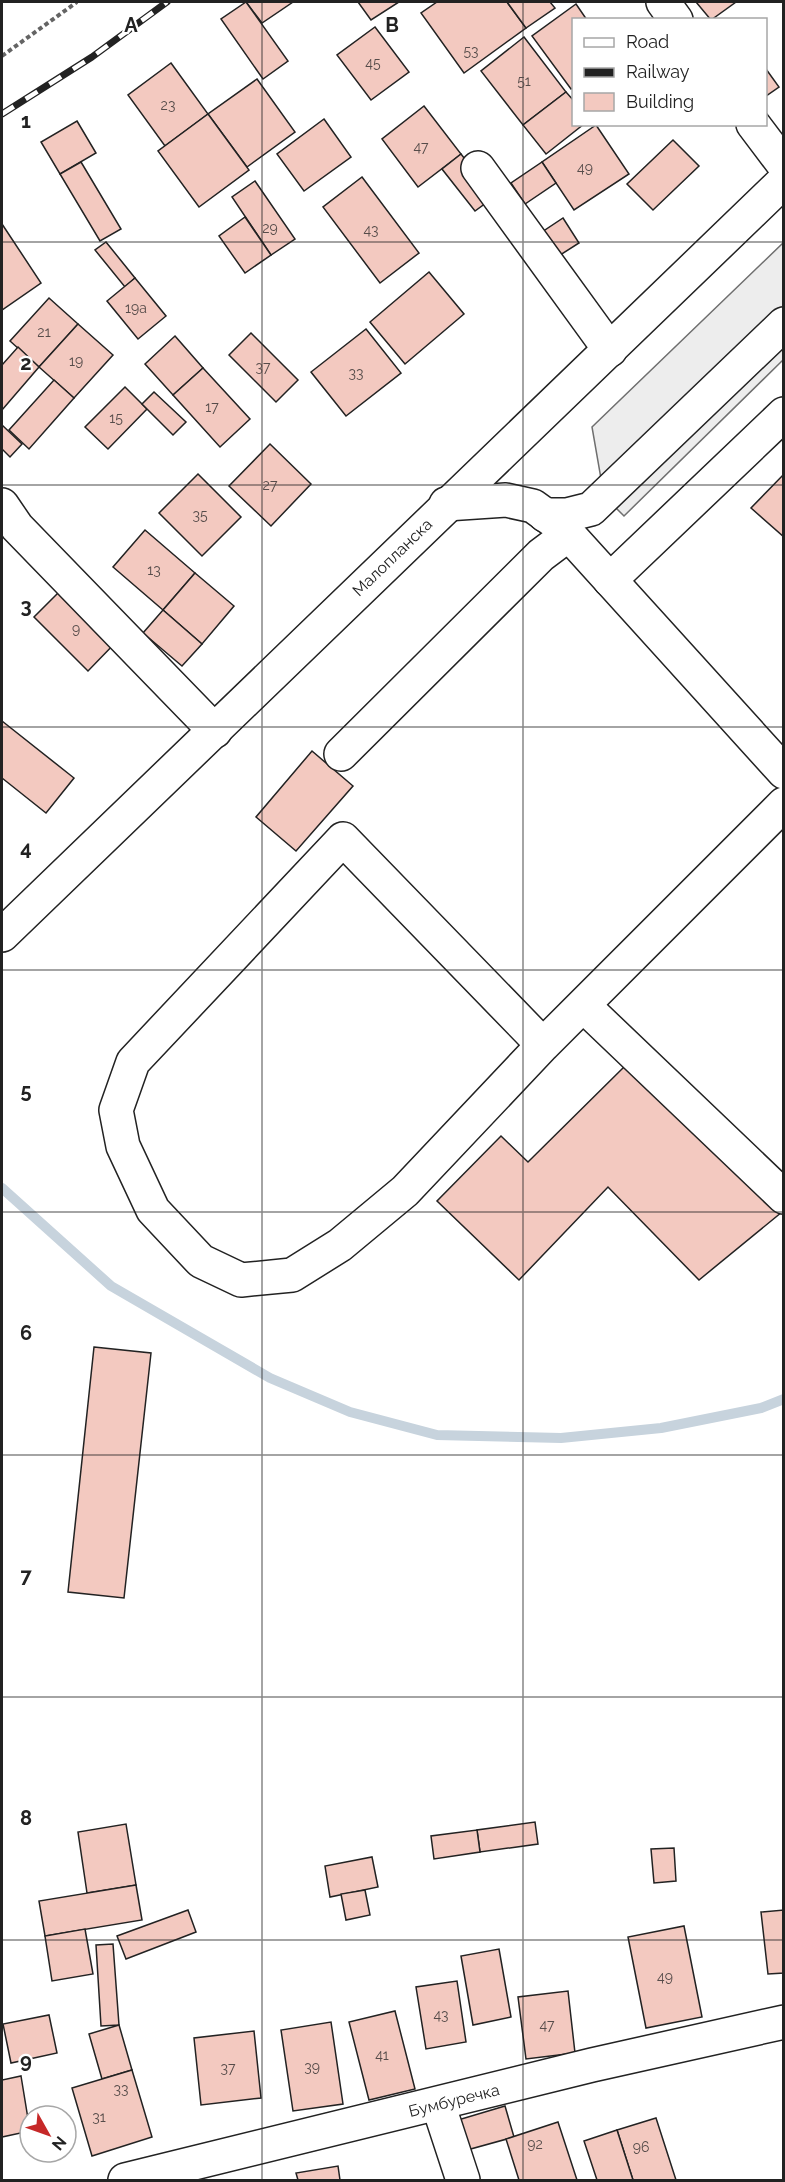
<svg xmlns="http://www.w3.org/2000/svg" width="785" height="2182" font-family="Raleway,sans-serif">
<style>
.parking{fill:#ededed;stroke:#6f6f6f;stroke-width:1.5}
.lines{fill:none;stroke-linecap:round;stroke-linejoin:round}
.stream{stroke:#c7d3dd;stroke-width:10}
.building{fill:#f3c9c0;stroke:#222;stroke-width:1.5}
.minor-casing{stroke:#222;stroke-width:36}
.major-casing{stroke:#222;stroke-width:36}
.path{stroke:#646464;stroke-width:4;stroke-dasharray:4.5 3;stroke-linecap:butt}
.minor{stroke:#fff;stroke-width:33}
.major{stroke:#fff;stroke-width:33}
.rail-casing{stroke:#222;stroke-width:7}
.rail{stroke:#fff;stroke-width:4.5;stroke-dasharray:14;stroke-linecap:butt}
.grid{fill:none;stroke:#222;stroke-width:1.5;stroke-opacity:0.55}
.labels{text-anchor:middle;stroke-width:4.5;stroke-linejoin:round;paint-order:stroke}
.number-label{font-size:14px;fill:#564c4a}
.street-label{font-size:16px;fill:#222;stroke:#fff}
.grid-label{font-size:20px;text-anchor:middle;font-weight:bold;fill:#222;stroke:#fff;stroke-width:4.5;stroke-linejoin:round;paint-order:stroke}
</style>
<rect width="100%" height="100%" fill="#fff"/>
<path class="parking" d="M783 243V360L624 516 604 496 592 427Z"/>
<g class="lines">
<path class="stream" d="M2 1188 111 1286 270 1378 350 1412 437 1435 561 1438 661 1428 761 1408 784 1399"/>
</g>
<g class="building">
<path d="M246 2H293L262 23Z"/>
<path d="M246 2 288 61 263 79 221 19Z"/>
<path d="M358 2H399L371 20Z"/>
<path d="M437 2H507L526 28 464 73 421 13Z"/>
<path d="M507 2H550L555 8 526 28Z"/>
<path d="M696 2H736L711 20Z"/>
<path d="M576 4 587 20H574V87L571 89 532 36Z"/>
<path d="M375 27 409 72 371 100 337 55Z"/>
<path d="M524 37 566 92 523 125 481 71Z"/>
<path d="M171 63 208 114 165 146 128 95Z"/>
<path d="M766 69 779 87 766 96Z"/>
<path d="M257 79 295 132 247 167 208 114Z"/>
<path d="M566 92 574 101V124H584L546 154 523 125Z"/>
<path d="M424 106 461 154 418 187 382 139Z"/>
<path d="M208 114 249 170 199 207 158 151Z"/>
<path d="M324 119 351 157 304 191 277 154Z"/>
<path d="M77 121 96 153 60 174 41 142Z"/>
<path d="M596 125 629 174 574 210 542 162Z"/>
<path d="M673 140 699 166 653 210 627 184Z"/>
<path d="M461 154 494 197 475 211 442 169Z"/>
<path d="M81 162 121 229 100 241 60 174Z"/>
<path d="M542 162 556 183 525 204 511 183Z"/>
<path d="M362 177 419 253 380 283 323 207Z"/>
<path d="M255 181 295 239 271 255 232 197Z"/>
<path d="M245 217 271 255 245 273 219 236Z"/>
<path d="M563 218 579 243 557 257 542 232Z"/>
<path d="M2 224 41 283 2 310Z"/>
<path d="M106 242 135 278 125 287 95 250Z"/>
<path d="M429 272 464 314 405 364 370 322Z"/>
<path d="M135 278 166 316 138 339 107 301Z"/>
<path d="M49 298 78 324 39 367 10 341Z"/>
<path d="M78 324 113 355 74 398 39 367Z"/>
<path d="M366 329 401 373 346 416 311 372Z"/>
<path d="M251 333 298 380 276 402 229 355Z"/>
<path d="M175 336 203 368 173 395 145 364Z"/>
<path d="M18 347 39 367 2 410V365Z"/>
<path d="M203 368 250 419 220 447 173 395Z"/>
<path d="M54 380 74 398 29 449 9 430Z"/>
<path d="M125 387 147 409 108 449 85 427Z"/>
<path d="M154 392 186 422 173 435 142 404Z"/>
<path d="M2 425 22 444 10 457 2 449Z"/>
<path d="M270 444 311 484 271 526 229 486Z"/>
<path d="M198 474 241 517 202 556 159 513Z"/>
<path d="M784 474V537L751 508Z"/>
<path d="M145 530 195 573 163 610 113 567Z"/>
<path d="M195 573 234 606 202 644 163 610Z"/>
<path d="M64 587 118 640 88 671 34 617Z"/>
<path d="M163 610 202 644 182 666 143 633Z"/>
<path d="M2 721 74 778 46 813 2 778Z"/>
<path d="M312 751 353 786 296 851 256 817Z"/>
<path d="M625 1066 782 1212 699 1280 608 1187 519 1280 437 1201 501 1136 528 1162Z"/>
<path d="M94 1347 151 1353 124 1598 68 1592Z"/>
<path d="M535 1822 538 1844 480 1852 477 1830Z"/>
<path d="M126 1824 136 1885 87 1893 78 1832Z"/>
<path d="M477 1830 480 1852 434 1859 431 1836Z"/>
<path d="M674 1848 676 1881 654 1883 651 1849Z"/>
<path d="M372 1857 378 1887 330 1897 325 1866Z"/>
<path d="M136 1885 142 1920 45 1936 39 1901Z"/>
<path d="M365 1890 370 1915 346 1920 341 1894Z"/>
<path d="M188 1910 196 1932 126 1959 117 1936Z"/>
<path d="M784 1910V1973L768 1974 761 1912Z"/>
<path d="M684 1926 702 2017 646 2028 628 1937Z"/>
<path d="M85 1929 93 1974 52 1981 45 1936Z"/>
<path d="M113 1944 119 2025 101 2026 96 1945Z"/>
<path d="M499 1949 511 2017 473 2025 461 1956Z"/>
<path d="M457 1981 466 2042 426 2049 416 1987Z"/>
<path d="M568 1991 575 2053 526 2059 518 1997Z"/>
<path d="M395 2011 415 2089 369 2100 349 2022Z"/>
<path d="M49 2015 57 2053 11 2063 3 2024Z"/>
<path d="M331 2022 343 2104 293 2111 281 2030Z"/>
<path d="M119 2025 132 2070 102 2079 89 2034Z"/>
<path d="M254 2031 261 2098 201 2105 194 2038Z"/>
<path d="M132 2070 152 2137 92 2156 72 2088Z"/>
<path d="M21 2076 30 2131 2 2137V2080Z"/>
<path d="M505 2106 514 2137 467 2150 458 2120Z"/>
<path d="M656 2118 676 2180H633L617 2130Z"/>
<path d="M558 2122 577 2180H519L506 2139Z"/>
<path d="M617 2130 633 2180H597L584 2141Z"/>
<path d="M338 2166 340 2180H298L296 2173Z"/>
</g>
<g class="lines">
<defs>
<g id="minor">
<path d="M663 2 676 20"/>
<path d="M753 124 784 165"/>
<path d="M478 168 610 350"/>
<path d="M446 504 506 500 533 506 562 527 784 772"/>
<path d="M2 505 17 527 215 731"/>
<path d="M545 515H567L591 509 784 324"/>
<path d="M610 580 784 414"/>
<path d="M341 754 541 555 569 534"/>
<path d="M584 1006 784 1197"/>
<path d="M543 1045 343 839 133 1062 116 1110 123 1146 153 1210 201 1261 241 1280 292 1275 340 1245 405 1191 543 1045 784 804"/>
<path d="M438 2104 463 2180"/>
<path d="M125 2180 592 2065 784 2022"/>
</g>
<path id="major" d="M2 935 784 181"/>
</defs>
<use href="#minor" class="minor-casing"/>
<use href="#major" class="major-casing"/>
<path class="path" d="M2 56 77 2"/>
<use href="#minor" class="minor"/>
<use href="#major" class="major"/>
<defs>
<path id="rail" d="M2 114 92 57 167 2"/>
</defs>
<use href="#rail" class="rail-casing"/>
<use href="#rail" class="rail"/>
</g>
<path class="grid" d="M262 2V2180M523 2V2180M2 242H784M2 485H784M2 727H784M2 970H784M2 1212H784M2 1455H784M2 1697H784M2 1940H784"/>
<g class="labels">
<g class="number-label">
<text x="471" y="56">53</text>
<text x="373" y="68">45</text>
<text x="524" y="86">51</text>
<text x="168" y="110">23</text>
<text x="421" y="152">47</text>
<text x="585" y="173">49</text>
<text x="270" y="233">29</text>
<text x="371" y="235">43</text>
<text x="136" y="313">19a</text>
<text x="44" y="337">21</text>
<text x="76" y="366">19</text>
<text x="263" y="372">37</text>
<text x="356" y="378">33</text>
<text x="212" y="412">17</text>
<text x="116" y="423">15</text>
<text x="270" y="490">27</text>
<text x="200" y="520">35</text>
<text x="154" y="575">13</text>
<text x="76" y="634">9</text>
<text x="665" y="1982">49</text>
<text x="441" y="2020">43</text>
<text x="547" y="2030">47</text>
<text x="382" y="2060">41</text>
<text x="312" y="2072">39</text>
<text x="228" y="2073">37</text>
<text x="121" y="2094">33</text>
<text x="99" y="2122">31</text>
<text x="535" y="2149">92</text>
<text x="641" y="2152">96</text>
</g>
<g class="street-label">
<text transform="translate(392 557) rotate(-44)" y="6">Малопланска</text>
<text transform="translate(454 2100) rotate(-14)" y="6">Бумбуречка</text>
</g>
</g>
<g class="grid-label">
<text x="131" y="32">A</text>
<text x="392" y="32">B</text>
<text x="26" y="128">1</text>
<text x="26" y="370">2</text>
<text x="26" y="613">3</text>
<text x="26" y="855">4</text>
<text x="26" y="1098">5</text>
<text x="26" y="1340">6</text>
<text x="26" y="1583">7</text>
<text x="26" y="1825">8</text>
<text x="26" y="2068">9</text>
</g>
<rect width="785" height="2182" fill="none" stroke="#222222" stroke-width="6"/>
<rect x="572" y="18" width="195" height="108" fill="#ffffff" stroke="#a7a7a7" stroke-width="1.5"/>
<rect x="584" y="38" width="30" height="9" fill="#ffffff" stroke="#a7a7a7" stroke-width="1.5"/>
<text x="626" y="48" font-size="18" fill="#222222">Road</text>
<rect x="584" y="68" width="30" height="9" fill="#222222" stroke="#a7a7a7" stroke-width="1.5"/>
<text x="626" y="78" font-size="18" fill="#222222">Railway</text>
<rect x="584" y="93" width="30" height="18" fill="#f3c9c0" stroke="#a7a7a7" stroke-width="1.5"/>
<text x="626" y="108" font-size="18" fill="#222222">Building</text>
<g transform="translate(48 2134) rotate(130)"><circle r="28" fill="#ffffff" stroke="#a7a7a7" stroke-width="1.5"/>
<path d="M0-4.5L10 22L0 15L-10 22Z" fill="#c62828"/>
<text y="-9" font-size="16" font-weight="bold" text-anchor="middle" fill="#222222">N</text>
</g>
</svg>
